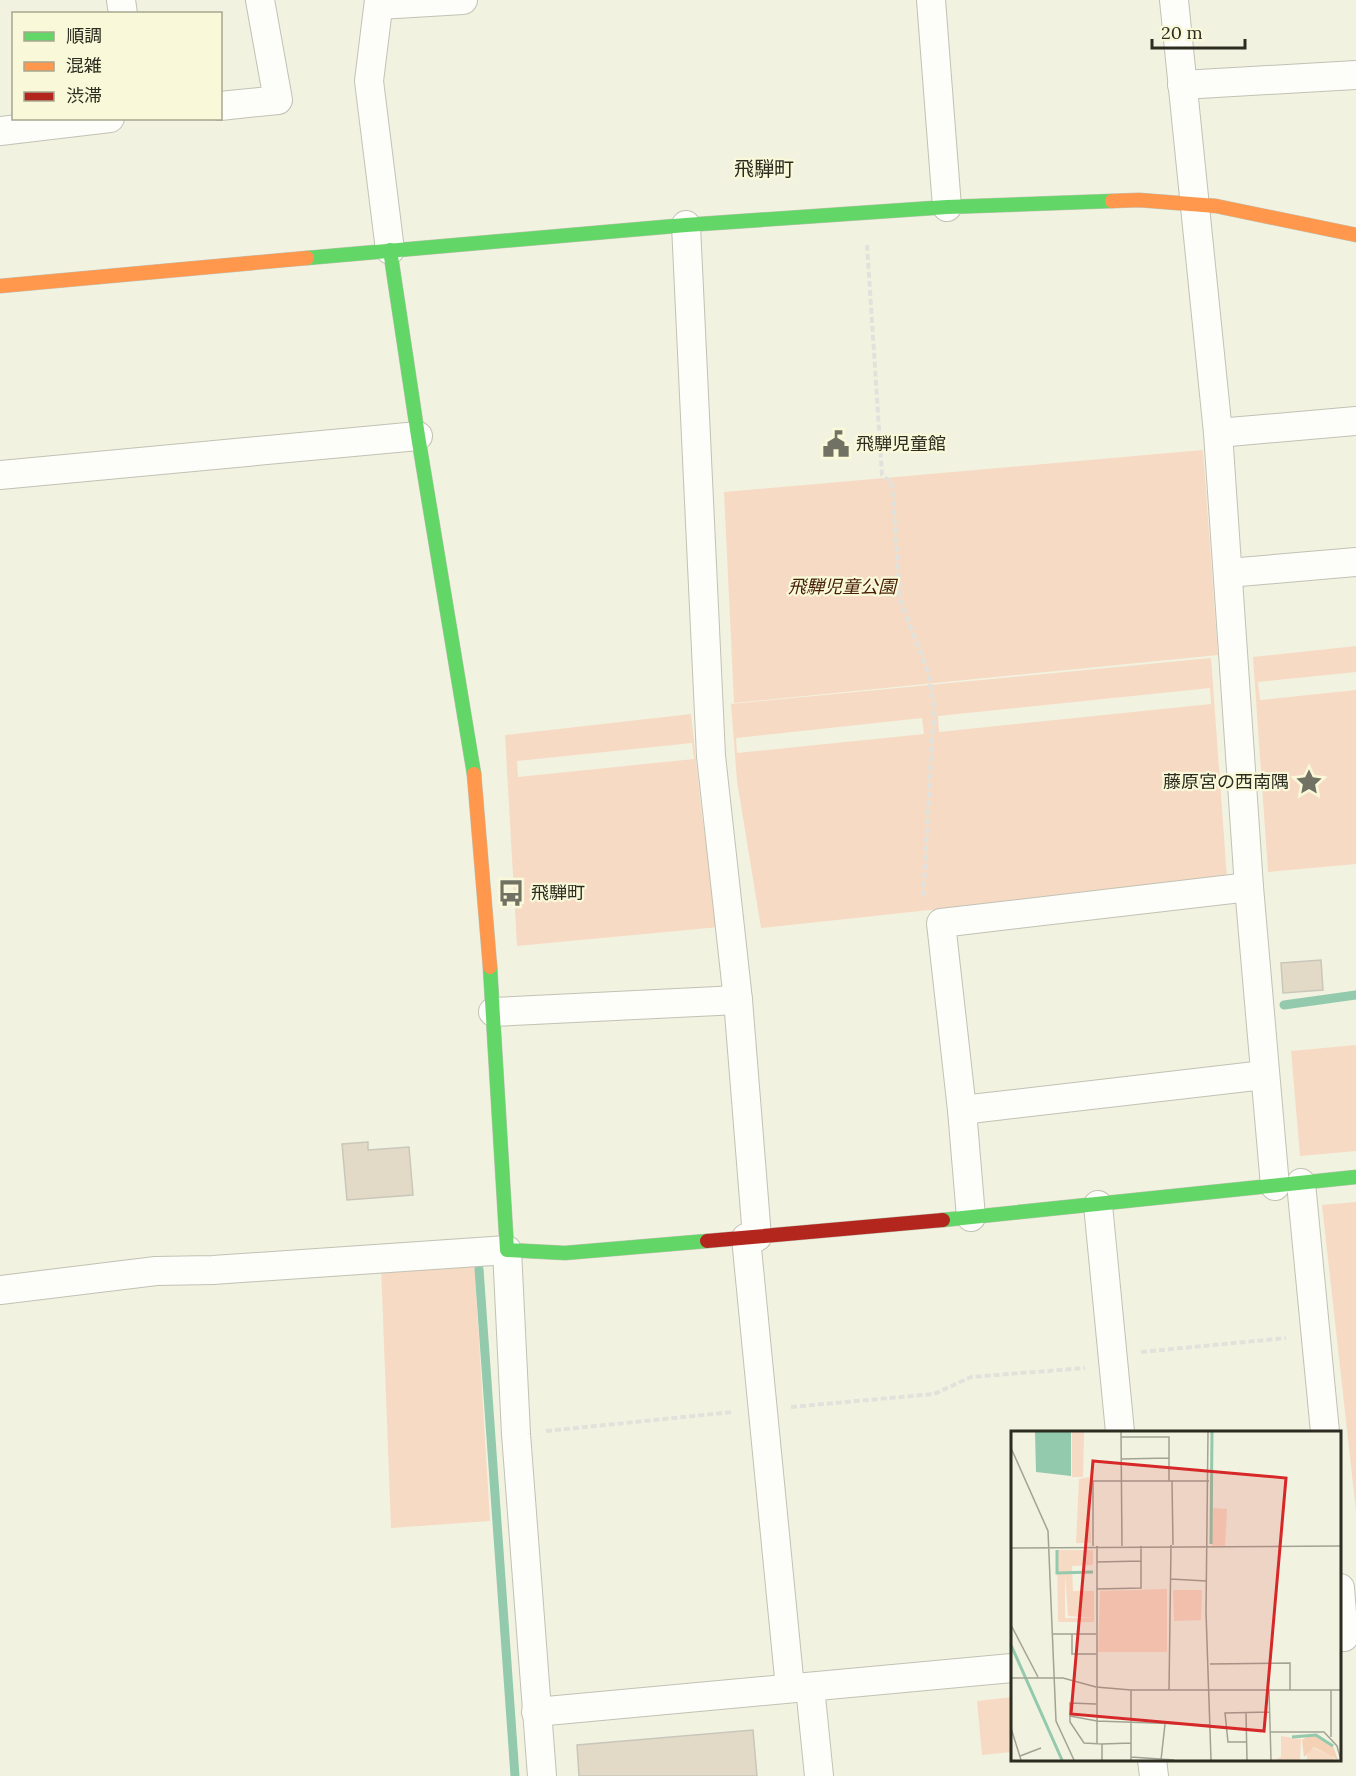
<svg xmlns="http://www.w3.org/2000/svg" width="1356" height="1776" font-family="Lora,'Noto Sans JP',serif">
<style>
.green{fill:#f6dac4;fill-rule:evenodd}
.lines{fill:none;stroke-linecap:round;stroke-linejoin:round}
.stream{stroke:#93c9ac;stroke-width:9}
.building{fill:#e2dac7;stroke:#c9c6ba;stroke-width:1.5}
.street-casing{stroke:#c2c2b4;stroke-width:30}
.fast-casing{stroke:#c2c2b4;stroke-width:15}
.slow-casing{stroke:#c2c2b4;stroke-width:15}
.jam-casing{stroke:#c2c2b4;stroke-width:15}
.path{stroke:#e2e2dc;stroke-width:4;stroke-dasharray:6 3;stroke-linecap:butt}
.street{stroke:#fdfdfa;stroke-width:28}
.fast{stroke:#63d668;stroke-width:14}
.slow{stroke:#ff974d;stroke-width:14}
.jam{stroke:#b3261e;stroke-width:14}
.labels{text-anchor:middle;stroke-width:4.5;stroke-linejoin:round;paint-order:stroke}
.poi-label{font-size:18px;fill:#2c2c20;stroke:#f9f9da;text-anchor:start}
.park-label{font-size:18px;font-style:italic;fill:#461d03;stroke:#f9f9da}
.neighbourhood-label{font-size:20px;fill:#2c2c20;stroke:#f9f9da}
.inset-river{fill:none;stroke:#93c9ac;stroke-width:3}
.inset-road{fill:none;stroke:#a3a394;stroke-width:1.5}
.view{fill:#d62828;fill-opacity:0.15;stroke:#d62828;stroke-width:3}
.inset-edge{fill:none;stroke:#2c2c20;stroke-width:3}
</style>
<rect width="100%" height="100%" fill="#f2f2e1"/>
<g class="green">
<path d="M1203 450 1218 655 734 703 724 492Z"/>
<path d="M1356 646V672L1258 682 1260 700 1356 690V864L1268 872 1253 657Z"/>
<path d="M1211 658 1227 878 761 928 737 781 731 704ZM1210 688 1211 704 939 732 938 716ZM922 718 924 734 737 753 736 738Z"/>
<path d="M691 714 702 816 719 927 517 946 505 735ZM692 743 694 759 518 777 517 761Z"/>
<path d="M1356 1045V1151L1300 1156 1291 1051Z"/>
<path d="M1356 1202V1511L1322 1205Z"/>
<path d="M474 1258 490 1521 391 1528 381 1266Z"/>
<path d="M1012 1697V1752L982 1755 977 1701Z"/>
</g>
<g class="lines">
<g class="stream">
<path d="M1284 1005 1356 995"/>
<path d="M479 1269 515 1776"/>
</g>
</g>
<g class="building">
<path d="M1321 960 1323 990 1283 993 1281 963Z"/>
<path d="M368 1142V1150L409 1147 413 1195 347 1200 342 1144Z"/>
<path d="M753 1730 757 1776H579L577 1745Z"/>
</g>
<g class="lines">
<defs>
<g id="street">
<path d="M121 0 123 14"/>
<path d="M379 0 369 81 390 250"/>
<path d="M931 0 947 207"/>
<path d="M1174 0 1218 433 1249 887 1275 1186"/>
<path d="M379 5 463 0"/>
<path d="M1182 85 1356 75"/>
<path d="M220 106 278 100 260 0"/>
<path d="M0 131 110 118"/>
<path d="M686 225 711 756 738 1000 757 1237"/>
<path d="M1218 433 1356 421"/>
<path d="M0 475 418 436"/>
<path d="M1228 573 1356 562"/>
<path d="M493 1012 738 1000"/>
<path d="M962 1110 1264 1075"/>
<path d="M1301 1183 1325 1432"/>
<path d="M1098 1205 1120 1432"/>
<path d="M971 1217 962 1110 941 923 1249 887"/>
<path d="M746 1238 790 1688"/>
<path d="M0 1290 156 1271 213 1270 507 1250 516 1434 542 1776"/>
<path d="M1340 1588 1344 1637H1340"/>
<path d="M810 1687 819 1776"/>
<path d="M536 1712 1012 1668"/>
<path d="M1152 1760 1154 1776"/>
</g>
<g id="fast">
<path d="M390 250 418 436 474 774"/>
<path d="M307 258 686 225 947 207 1112 201"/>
<path d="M490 967 507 1250 565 1253 707 1241"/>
<path d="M943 1220 1356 1177"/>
</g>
<g id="slow">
<path d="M1112 201 1139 200 1216 206 1356 235"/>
<path d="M0 286 307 258"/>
<path d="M474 774 490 967"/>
</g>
<path id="jam" d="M707 1241 943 1220"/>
</defs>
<use href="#street" class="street-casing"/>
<use href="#fast" class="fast-casing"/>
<use href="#slow" class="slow-casing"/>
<use href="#jam" class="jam-casing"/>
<g class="path">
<path d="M867 245 882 475 892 483 900 600 928 672 934 706 923 900"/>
<path d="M1141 1352 1286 1338"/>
<path d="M791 1407 934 1394 971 1377 1085 1368"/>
<path d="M546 1431 733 1412"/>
</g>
<use href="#street" class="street"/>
<use href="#fast" class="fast"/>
<use href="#slow" class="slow"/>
<use href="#jam" class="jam"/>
</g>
<defs>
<symbol id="civic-bare" viewBox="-9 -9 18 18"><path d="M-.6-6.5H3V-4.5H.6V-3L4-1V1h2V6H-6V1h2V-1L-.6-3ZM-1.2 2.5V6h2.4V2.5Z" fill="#717164" stroke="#f9f9da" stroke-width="2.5" paint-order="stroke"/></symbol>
<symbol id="sight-bare" viewBox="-9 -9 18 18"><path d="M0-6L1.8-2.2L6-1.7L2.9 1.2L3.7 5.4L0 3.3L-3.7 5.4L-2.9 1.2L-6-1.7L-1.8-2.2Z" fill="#717164" stroke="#f9f9da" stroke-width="2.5" paint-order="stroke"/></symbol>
<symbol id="bus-bare" viewBox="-9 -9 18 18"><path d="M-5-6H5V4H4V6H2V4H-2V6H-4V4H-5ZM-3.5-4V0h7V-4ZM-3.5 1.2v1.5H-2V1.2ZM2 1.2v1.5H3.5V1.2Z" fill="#717164" stroke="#f9f9da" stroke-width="2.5" paint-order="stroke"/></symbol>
</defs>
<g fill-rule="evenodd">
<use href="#civic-bare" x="817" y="425" width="38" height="38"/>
<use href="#sight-bare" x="1290" y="763" width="38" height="38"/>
<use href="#bus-bare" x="492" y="874" width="38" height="38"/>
</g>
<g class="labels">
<g class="poi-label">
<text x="856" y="450">飛騨児童館</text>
<text x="1289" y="788" text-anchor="end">藤原宮の西南隅</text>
<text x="531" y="899">飛騨町</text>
</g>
<g class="park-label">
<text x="842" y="593">飛騨児童公園</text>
</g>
<g class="neighbourhood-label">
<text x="764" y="176">飛騨町</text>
</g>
</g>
<g transform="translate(1011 1431)">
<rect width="330" height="330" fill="#f2f2e1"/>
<path d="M61 1H73L72 46H61ZM78 46 80 112H65L68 48ZM202 77 216 78 214 115H201ZM46 119H82V134L61 135 62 160H83V191H47ZM54 143 57 185 82 187H54ZM156 158V221H87L89 160ZM162 159H191L190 189 163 190ZM270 305 290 308 289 329H264L270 326ZM303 317 320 325 324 329H296V320Z" fill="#f6dac4" fill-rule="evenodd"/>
<path d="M297 305H307L322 315 327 329 303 316 293 326 291 309Z" fill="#f5d1b6"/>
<path d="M24 1H60V45L25 41Z" fill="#93c9ac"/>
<path class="inset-river" d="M200 113 201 1M46 119V142L82 141M0 214 51 329M281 306 305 304 322 315"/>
<path class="inset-road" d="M110 1 111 115M197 1 195 181 200 329M110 6H158V50M0 17 37 100 45 290 63 329M110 28 158 27M161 50 162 114M82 115V50H198M0 117 330 115M86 131 130 130M160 148 195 150M86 158 130 157V115M0 194 27 246M42 203H85M61 203V223H85M199 233 279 232V259M0 247H52L85 256 120 259H330M158 259 160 114M258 259 260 329M320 259V306M85 273 59 272V291L73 312 91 313M235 282 236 329M59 285 86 290 199 294M0 297 10 329M259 301H313L326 315 330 329M236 311H217L214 282 259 281M86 313V115M9 325 30 317M120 326 163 329M91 329V313L120 312M120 329V259M150 329 154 293"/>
<path class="view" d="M82 30 275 47 253 300 60 283Z"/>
<rect width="330" height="330" class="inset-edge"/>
</g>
<rect x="12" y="12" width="210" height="108" fill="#f9f9da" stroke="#a7a790" stroke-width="1.5"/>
<rect x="24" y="32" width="30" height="9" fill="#63d668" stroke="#a7a790" stroke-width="1.5"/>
<text x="66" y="42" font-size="18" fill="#2c2c20">順調</text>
<rect x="24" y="62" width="30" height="9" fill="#ff974d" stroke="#a7a790" stroke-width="1.5"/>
<text x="66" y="72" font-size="18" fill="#2c2c20">混雑</text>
<rect x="24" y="92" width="30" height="9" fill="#b3261e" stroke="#a7a790" stroke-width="1.5"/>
<text x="66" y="102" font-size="18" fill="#2c2c20">渋滞</text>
<path d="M1152 39v9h93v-9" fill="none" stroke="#2c2c20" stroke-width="3"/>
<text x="1161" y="39" font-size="18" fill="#2c2c20" stroke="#f9f9da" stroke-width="4.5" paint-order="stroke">20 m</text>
</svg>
